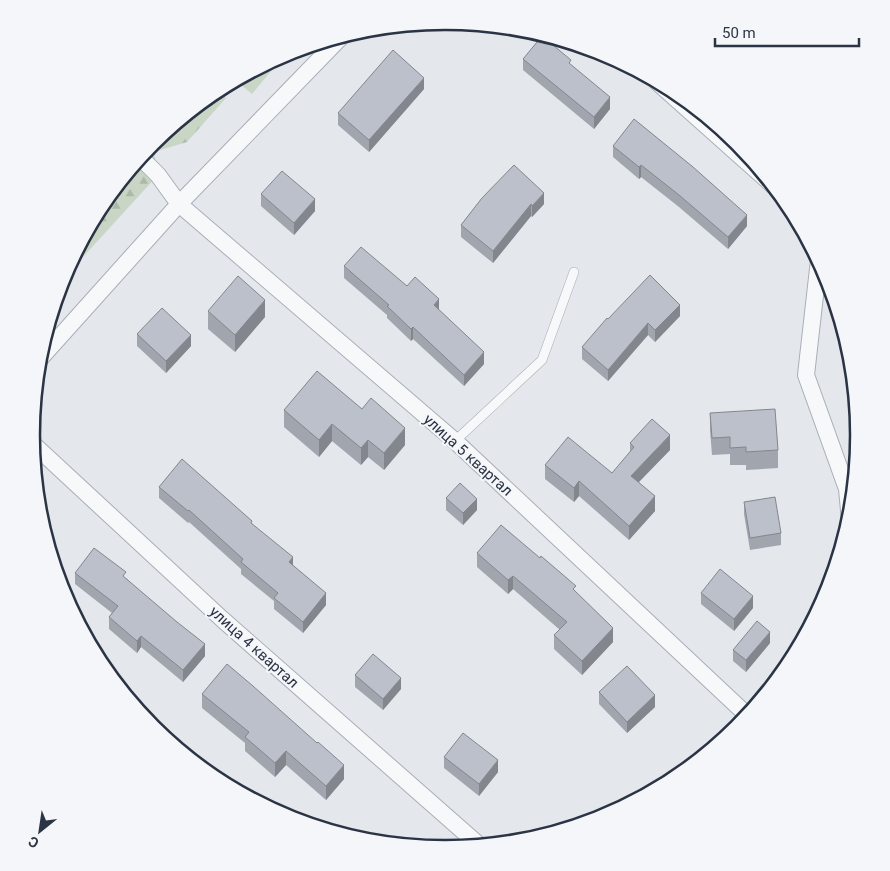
<svg xmlns="http://www.w3.org/2000/svg" width="890" height="871" font-family="Roboto,sans-serif">
<style>
.forest{fill:url(#forest-firs)}
.garden{fill:#c9d6c5}
.lines{fill:none;stroke-linecap:round;stroke-linejoin:round}
.lane-casing{stroke:#a9aeb7;stroke-width:10}
.street-casing{stroke:#a9aeb7;stroke-width:18}
.lane{stroke:#f7f8fa;stroke-width:9}
.street{stroke:#f7f8fa;stroke-width:16}
.wall{fill:#a1a5ae}
.shaded-wall{fill:#83868d}
.building{fill:#bbc0ca;stroke:#83868d}
.labels{text-anchor:middle;stroke-width:4;stroke-linejoin:round;paint-order:stroke}
.street-label{font-size:15px;fill:#2b3445;stroke:#f4f6f9}
.rim{fill:none;stroke:#2b3445;stroke-width:2.5}
</style>
<defs>
<pattern id="forest-firs" width="22" height="20" patternUnits="userSpaceOnUse" patternTransform="scale(1.25)"><rect width="22" height="20" fill="#c9d6c5"/><path d="M5 1l3.5 6h-7zM16 11l3.5 6h-7z" fill="#adb8ab"/></pattern>
</defs>
<rect width="100%" height="100%" fill="#e4e7ec"/>
<path class="forest" d="M219 89 226 98 187 142 154 152 158 175 62 280 101 205 152 142Z"/>
<path class="garden" d="M286 53 252 94 235 80Z"/>
<g class="lines">
<defs>
<path id="lane" d="M455 441 542 360 574 272"/>
<g id="street">
<path d="M656 81 776 188"/>
<path d="M140 157 158 175 179 204 455 441 748 716"/>
<path d="M819 260 806 375 847 489 850 521"/>
<path d="M38 361 179 204 342 36"/>
<path d="M31 442 222 619 480 846"/>
</g>
</defs>
<use href="#lane" class="lane-casing"/>
<use href="#street" class="street-casing"/>
<use href="#lane" class="lane"/>
<use href="#street" class="street"/>
</g>
<g class="wall">
<path d="M523 59 571 65 610 109 594 129 523 70Z"/>
<path d="M424 89 369 152 338 125V113Z"/>
<path d="M613 146 747 226 728 249 679 207 641 177 639 179 613 157Z"/>
<path d="M261 194 315 211 294 235 261 206Z"/>
<path d="M482 198 544 204 532 217 531 216 493 263 461 237V225Z"/>
<path d="M344 266 407 286 439 310 484 364 464 386 413 339 411 341 387 318V315L344 278Z"/>
<path d="M208 311 265 317 235 352 208 329Z"/>
<path d="M680 316 655 342 648 335 608 381 582 359V347L608 319Z"/>
<path d="M137 334 191 346 166 373 137 346Z"/>
<path d="M362 409 405 445 384 470 368 457 361 465 332 441 319 457 284 427V410Z"/>
<path d="M710 413 778 450V468L746 470V465H730V454L712 455 710 430Z"/>
<path d="M630 443 670 450 639 482 655 511 629 540 579 496 574 502 545 479V465L612 473 630 453Z"/>
<path d="M159 487 252 524 293 565 326 605 303 633 274 609V601L241 574V569L189 522 188 523 159 498Z"/>
<path d="M446 498 477 510 463 525 446 510Z"/>
<path d="M744 502 781 533V545L750 550 744 514Z"/>
<path d="M477 553 576 592 613 642 582 675 554 649V635L560 630 513 589 508 594 477 567Z"/>
<path d="M75 573 126 578 205 656 183 682 141 647 137 653 109 629V617L112 613 75 584Z"/>
<path d="M701 593 753 608 734 631 701 604Z"/>
<path d="M770 643 746 672 733 661V650Z"/>
<path d="M355 675 401 689 383 710 355 687Z"/>
<path d="M599 692 655 707 627 733 599 704Z"/>
<path d="M202 694 344 779 326 800 286 765 275 777 245 751V743L202 708Z"/>
<path d="M444 757 498 772 479 796 444 768Z"/>
</g>
<g class="shaded-wall">
<path d="M424 78V89L369 152V140Z"/>
<path d="M610 97V109L594 129V117Z"/>
<path d="M641 165V177L639 179V167Z"/>
<path d="M544 193V204L532 217V206Z"/>
<path d="M315 199V211L294 235V223Z"/>
<path d="M531 204V216L493 263V251Z"/>
<path d="M747 215V226L728 249V237Z"/>
<path d="M439 299V311L434 305Z"/>
<path d="M265 300V317L235 352V335Z"/>
<path d="M680 305V316L655 342V330Z"/>
<path d="M648 323V335L608 381V370Z"/>
<path d="M413 327V339L411 341V329Z"/>
<path d="M191 335V346L166 373V361Z"/>
<path d="M484 352V364L464 386V375Z"/>
<path d="M332 424V441L319 457V440Z"/>
<path d="M405 428V445L384 470V453Z"/>
<path d="M670 435V450L631 490V476Z"/>
<path d="M368 440V457L361 465V448Z"/>
<path d="M579 481V496L574 502V488Z"/>
<path d="M655 496V511L629 540V526Z"/>
<path d="M477 499V510L463 525V513Z"/>
<path d="M293 557V568L289 562Z"/>
<path d="M513 576V589L508 594V580Z"/>
<path d="M326 593V605L303 633V622Z"/>
<path d="M753 596V608L734 631V619Z"/>
<path d="M613 628V642L582 675V661Z"/>
<path d="M770 632V643L746 672V660Z"/>
<path d="M141 636V647L137 653V641Z"/>
<path d="M205 644V656L183 682V670Z"/>
<path d="M401 678V689L383 710V699Z"/>
<path d="M655 695V707L627 733V722Z"/>
<path d="M286 751V765L275 777V763Z"/>
<path d="M498 760V772L479 796V784Z"/>
<path d="M344 765V779L326 800V786Z"/>
</g>
<g class="building">
<path d="M542 36 571 60 569 63 610 97 594 117 523 59Z"/>
<path d="M393 50 424 78 369 140 338 113Z"/>
<path d="M634 119 693 167 747 215 728 237 679 195 641 165 639 167 613 146Z"/>
<path d="M514 165 544 193 532 206 531 204 493 251 461 225 482 198Z"/>
<path d="M282 171 315 199 294 223 261 194Z"/>
<path d="M361 247 407 286 415 277 439 299 434 305 484 352 464 375 413 327 411 329 387 306 389 305 344 266Z"/>
<path d="M650 275 680 305 655 330 648 323 608 370 582 347 607 318 608 319Z"/>
<path d="M238 276 265 300 235 335 208 311Z"/>
<path d="M162 308 191 335 166 361 137 334Z"/>
<path d="M317 371 362 409 371 398 405 428 384 453 368 440 361 448 332 424 319 440 284 410Z"/>
<path d="M775 409 778 450 746 452V447L730 448V437L712 438 710 413Z"/>
<path d="M652 419 670 435 631 476 655 496 629 526 579 481 574 488 545 465 568 437 612 473 634 447 630 443Z"/>
<path d="M182 459 252 521 251 523 293 557 289 562 326 593 303 622 274 598 278 593 241 562 243 559 189 510 188 511 159 487Z"/>
<path d="M460 483 477 499 463 513 446 498Z"/>
<path d="M775 497 781 533 750 538 744 502Z"/>
<path d="M501 525 540 558 541 556 576 586 573 589 613 628 582 661 554 635 567 622 513 576 508 580 477 553Z"/>
<path d="M94 548 126 572 123 576 177 622 205 644 183 670 141 636 137 641 109 617 118 606 75 573Z"/>
<path d="M720 569 753 596 734 619 701 593Z"/>
<path d="M757 621 770 632 746 660 733 650Z"/>
<path d="M373 654 401 678 383 699 355 675Z"/>
<path d="M227 664 253 686 317 743 318 742 344 765 326 786 286 751 275 763 245 737 249 732 202 694Z"/>
<path d="M627 666 655 695 627 722 599 692Z"/>
<path d="M463 733 498 760 479 784 444 757Z"/>
</g>
<g class="labels">
<g class="street-label">
<text transform="translate(468 455) rotate(42)" y="5">улица 5 квартал</text>
<text transform="translate(254 647) rotate(42)" y="5">улица 4 квартал</text>
</g>
</g>
<path d="M0 0H890V871H0ZM40 435a405 405 0 1 1 810 0a405 405 0 1 1-810 0Z" fill="#f4f6f9" fill-rule="evenodd"/>
<path class="rim" d="M40 435a405 405 0 1 1 810 0a405 405 0 1 1-810 0Z"/>
<g transform="translate(40 831) rotate(210)" stroke="#f4f6f9" stroke-width="4" paint-order="stroke">
<path d="M0-4L9 19L0 12L-9 19Z" fill="#2b3445"/>
<text y="-8" font-size="14" font-weight="bold" text-anchor="middle" fill="#2b3445">С</text>
</g>
<path d="M715 38v8h144v-8" fill="none" stroke="#2b3445" stroke-width="2.5"/>
<text x="722" y="38" font-size="15" fill="#2b3445" stroke="#f4f6f9" stroke-width="4" paint-order="stroke">50 m</text>
</svg>
